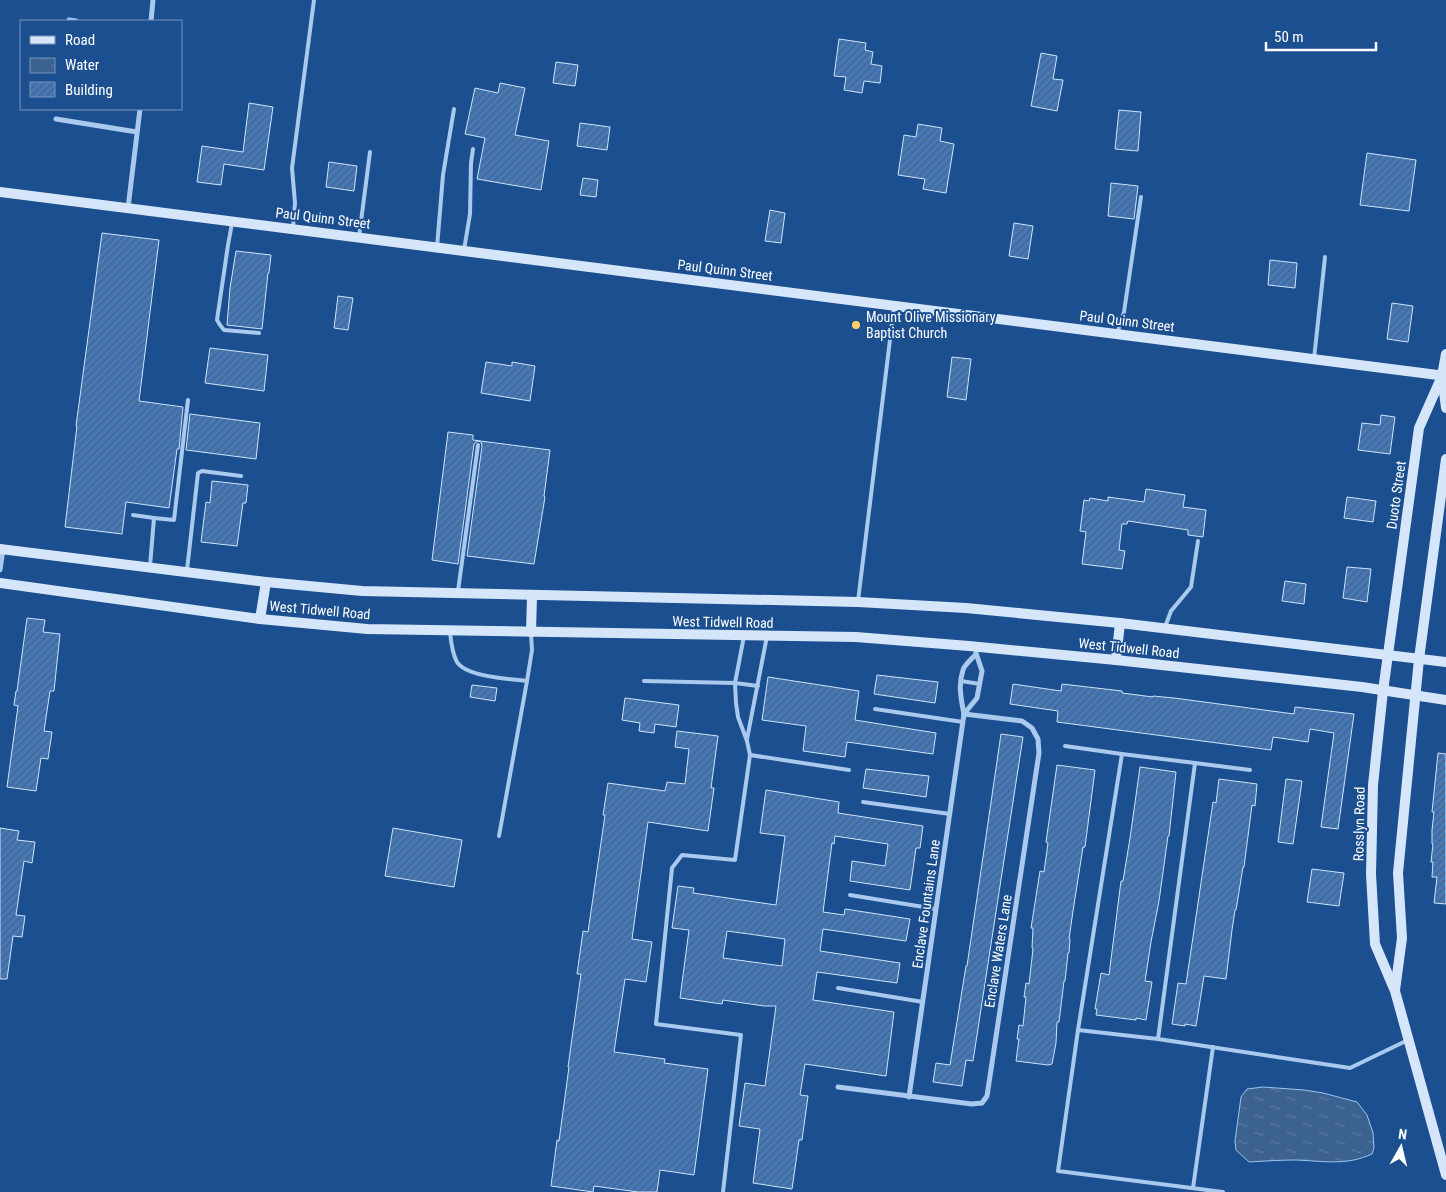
<svg xmlns="http://www.w3.org/2000/svg" width="1446" height="1192" font-family="'Roboto Condensed',sans-serif">
<style>
.water{fill:url(#water-ripples);stroke:#9cc4f0}
.building{fill:url(#building-hatch);stroke:#cfe3fa;fill-rule:evenodd}
.lines{fill:none;stroke-linecap:round;stroke-linejoin:round}
.lane{stroke:#a9c9ee;stroke-width:4}
.street{stroke:#a9c9ee;stroke-width:5}
.secondary{stroke:#d6e6fa;stroke-width:10}
.poi-dot{fill:#ffd166;stroke:#1b4f8f;stroke-width:2}
.labels{text-anchor:middle;stroke-width:4;stroke-linejoin:round;paint-order:stroke}
.street-label{font-size:14px;fill:#fff;stroke:#1b4f8f}
.poi-label{font-size:14px;fill:#fff;stroke:#1b4f8f;text-anchor:start}
</style>
<defs>
<pattern id="water-ripples" width="26" height="14" patternUnits="userSpaceOnUse" patternTransform="scale(1.25)"><rect width="26" height="14" fill="#3c6290"/><path d="M2 4q2-2 4 0t4 0M15 11q2-2 4 0t4 0" fill="none" stroke="#597aa1"/></pattern>
<pattern id="building-hatch" width="6" height="6" patternUnits="userSpaceOnUse" patternTransform="scale(1.25)"><rect width="6" height="6" fill="#4478b7"/><path d="M-1 1l2-2M0 6l6-6M5 7l2-2" fill="none" stroke="#486282"/></pattern>
</defs>
<rect width="100%" height="100%" fill="#1b4f8f"/>
<path class="water" d="M1263 1087 1304 1090 1323 1093 1357 1102 1367 1115 1373 1133 1374 1148 1372 1154C1346 1166 1323 1161 1296 1160 1280 1160 1264 1161 1249 1162L1236 1150 1235 1141 1241 1097 1247 1089Z"/>
<g class="building">
<path d="M839 39 866 43 865 50 873 52 871 64 882 66 880 83 864 81 862 93 844 90 846 77 834 76Z"/>
<path d="M1041 53 1057 56 1053 79 1063 80 1057 111 1031 106Z"/>
<path d="M556 62 578 65 575 86 553 83Z"/>
<path d="M500 83 525 88 515 135 549 141 541 190 477 179 485 138 465 134 475 88 498 93Z"/>
<path d="M249 103 273 107 264 170 224 164 221 185 197 182 202 146 243 152Z"/>
<path d="M1119 110 1141 112 1138 151 1115 149Z"/>
<path d="M580 123 610 127 607 150 577 146Z"/>
<path d="M918 124 942 128 940 141 954 144 946 193 923 189 925 179 898 175 904 135 916 137Z"/>
<path d="M1367 153 1416 160 1409 211 1360 205Z"/>
<path d="M329 162 357 166 354 191 326 187Z"/>
<path d="M583 178 598 180 596 197 580 195Z"/>
<path d="M1111 183 1138 186 1134 219 1108 216Z"/>
<path d="M770 210 785 213 781 243 765 241Z"/>
<path d="M1014 223 1033 226 1028 259 1009 256Z"/>
<path d="M102 233 159 240 139 401 183 407 179 449H177L169 508 126 502 122 534 65 527 77 426H76Z"/>
<path d="M236 251 271 255 269 273H268L262 329 227 325 230 288Z"/>
<path d="M1270 260 1297 263 1295 288 1268 285Z"/>
<path d="M338 296 353 298 348 330 334 328Z"/>
<path d="M1392 303 1413 306 1408 342 1387 339Z"/>
<path d="M210 348 268 355 264 391 205 383Z"/>
<path d="M952 357 971 359 966 400 947 397Z"/>
<path d="M486 362 512 366V362L535 366 530 401 481 393Z"/>
<path d="M190 414 260 423 256 459 186 450Z"/>
<path d="M1381 415 1395 417 1390 454 1358 450 1362 423 1380 425Z"/>
<path d="M448 432 473 435V440L550 450 544 496 545 497 534 564 467 556 482 446 481 442 478 441 474 444 458 564 432 560Z"/>
<path d="M212 481 248 485 246 503H243L237 546 201 542 206 502 210 503Z"/>
<path d="M1146 489 1185 495 1183 507 1206 510 1203 537 1188 535V530L1128 521 1127 524H1122L1119 550 1125 551 1122 569 1082 564 1086 532 1080 531 1084 500 1089 501 1090 498 1108 501V497L1144 502Z"/>
<path d="M1347 497 1376 501 1373 522 1344 518Z"/>
<path d="M1347 567 1371 569 1367 602 1343 598Z"/>
<path d="M1285 581 1306 584 1304 604 1282 601Z"/>
<path d="M27 618 45 620 43 632 60 634 54 691H50L44 731 52 732 48 759 41 758 36 791 7 787 18 706 14 705 16 691H17Z"/>
<path d="M877 675 938 682 935 703 874 694Z"/>
<path d="M768 677 859 691 855 720 936 733 933 754 847 742 845 757 803 751 806 726 762 720Z"/>
<path d="M1013 684 1061 691 1062 684 1122 691V693L1153 697V696L1174 698 1294 714 1295 707 1354 714 1338 829 1321 827 1334 733 1310 729 1308 742 1273 737 1271 750 1057 722 1058 711 1010 704Z"/>
<path d="M472 685 497 688 495 701 470 697Z"/>
<path d="M625 698 679 705 676 727 655 724 654 733 639 731 640 723 622 720Z"/>
<path d="M677 731 718 736 711 788H714L708 831 648 822 632 939 652 942 646 982 625 979 614 1052 665 1059 664 1063 708 1069 694 1175 660 1170 657 1192H638L594 1186 593 1192 551 1186 557 1140 559 1141 569 1067H568L581 974H577L583 931 588 932 605 815H603L608 783 665 791 667 782 685 784 689 749 675 747Z"/>
<path d="M1001 734 1023 737 973 1061 966 1060 962 1086 933 1082 936 1063 950 1065 966 966H967Z"/>
<path d="M1438 753 1446 754V904L1434 903 1437 877H1432L1433 862H1431L1433 844H1432V830L1434 812H1432Z"/>
<path d="M1057 765 1095 770 1085 847H1083L1073 911 1069 939H1070L1069 953H1068L1065 981H1064L1059 1022H1057L1056 1043 1052 1064 1048 1065 1016 1061 1019 1039H1017L1019 1025 1023 1026 1026 997H1024L1026 983 1029 984 1033 949 1032 948 1033 928H1031L1040 871 1044 872 1048 843 1046 842Z"/>
<path d="M1140 767 1176 772 1169 836H1168L1159 901 1151 942 1145 981 1152 982 1146 1020 1136 1018V1020L1096 1015 1097 1009H1095L1101 973 1109 975 1121 881H1123L1130 838Z"/>
<path d="M866 769 929 776 926 797 863 788Z"/>
<path d="M1219 779 1257 784 1255 806 1252 805 1244 867H1243L1236 910H1235L1232 930 1226 979 1204 976 1196 1026 1185 1024V1026L1172 1024 1178 983 1186 984 1213 802 1216 803Z"/>
<path d="M1286 779 1302 781 1293 844 1278 842Z"/>
<path d="M766 790 839 802 838 813 923 826 920 848H916L910 890 850 881 852 861 885 866 888 844 835 836 834 844 832 843 823 912 844 915 845 909 910 919 906 941 823 929 820 951 900 963 897 983 817 972 813 1000 894 1012 886 1076 805 1064 800 1095 808 1096 802 1140H799L792 1189 753 1183 760 1129 739 1126 745 1083 765 1086 776 1006H764L723 1000 722 1004 680 998 689 930 672 928 678 886 694 888 693 893 776 905 785 836 760 833ZM727 931 785 939 782 966 723 958Z"/>
<path d="M0 828 19 831 17 840 35 842 32 863 24 861 16 915 25 916 22 937 13 936 7 979H0Z"/>
<path d="M393 828 462 840 454 887 385 876Z"/>
<path d="M1312 869 1344 873 1339 906 1307 902Z"/>
</g>
<g class="lines">
<g class="lane">
<path d="M232 223 228 245 217 320 220 325 224 330 259 333"/>
<path d="M293 228 295 203 292 168 314 0"/>
<path d="M359 237 370 152"/>
<path d="M437 247 443 175 454 109"/>
<path d="M464 250 470 214 471 163 473 149"/>
<path d="M1117 334 1124 312 1141 197"/>
<path d="M1314 359 1325 257"/>
<path d="M133 515 154 518"/>
<path d="M150 566 154 518 174 520 188 400"/>
<path d="M187 570 198 473 202 471 241 476"/>
<path d="M458 591 478 445"/>
<path d="M858 601 894 307"/>
<path d="M1165 627 1171 611 1191 587 1198 541"/>
<path d="M450 632C451 642 452 653 457 662 466 677 511 679 527 681L532 650 531 634"/>
<path d="M644 681 735 683 758 686"/>
<path d="M961 681 980 684"/>
<path d="M875 709 963 722"/>
<path d="M747 739 767 636"/>
<path d="M1065 746 1122 754"/>
<path d="M750 755 849 770"/>
<path d="M1195 763 1250 770"/>
<path d="M863 802 950 814"/>
<path d="M499 836 527 681"/>
<path d="M850 895 936 909"/>
<path d="M838 988 923 1002"/>
<path d="M1078 1030 1058 1171 1223 1192"/>
<path d="M1158 1039 1195 763 1122 754 1078 1030 1158 1039 1350 1068 1408 1040"/>
<path d="M1193 1188 1213 1047"/>
<path d="M723 1192 741 1035 656 1024 672 868 682 855 735 860 750 755 747 741 738 717 736 703 735 683 744 636"/>
</g>
<g class="street">
<path d="M69 20 76 21"/>
<path d="M151 21 153 0"/>
<path d="M56 119 137 132"/>
<path d="M128 208 140 109"/>
<path d="M0 570 3 549"/>
<path d="M964 714 977 698 982 671 976 653"/>
<path d="M838 1087 972 1104 982 1103 987 1096 1039 753 1038 739 1032 728 1022 721 964 714"/>
<path d="M909 1097 964 714C961 699 958 685 963 670 965 664 972 659 976 654"/>
</g>
<g class="secondary">
<path d="M0 192 1446 376"/>
<path d="M1446 354 1442 376 1446 408"/>
<path d="M1442 376 1419 428 1383 691 1373 785 1371 874 1375 944 1395 991 1446 1175"/>
<path d="M0 549 266 582 362 591 858 602 966 608 1120 623 1446 662"/>
<path d="M0 583 260 619 367 629 856 637 969 646 1116 660 1362 687 1446 700"/>
<path d="M260 619 266 582"/>
<path d="M531 632 532 596"/>
<path d="M1116 660 1120 623"/>
<path d="M1395 990 1402 938 1398 873 1419 659 1446 459"/>
</g>
</g>
<circle class="poi-dot" cx="856" cy="325" r="5"/>
<g class="labels">
<g class="street-label">
<text transform="translate(323 218) rotate(7)" y="5">Paul Quinn Street</text>
<text transform="translate(725 270) rotate(7)" y="5">Paul Quinn Street</text>
<text transform="translate(1127 321) rotate(7)" y="5">Paul Quinn Street</text>
<text transform="translate(1396 495) rotate(-82)" y="5">Duoto Street</text>
<text transform="translate(320 610) rotate(5)" y="5">West Tidwell Road</text>
<text transform="translate(723 622) rotate(1)" y="5">West Tidwell Road</text>
<text transform="translate(1129 648) rotate(6)" y="5">West Tidwell Road</text>
<text transform="translate(1359 824) rotate(-89)" y="5">Rosslyn Road</text>
<text transform="translate(926 904) rotate(-82)" y="5">Enclave Fountains Lane</text>
<text transform="translate(998 951) rotate(-81)" y="5">Enclave Waters Lane</text>
</g>
<g class="poi-label">
<text x="866" y="322">Mount Olive Missionary<tspan x="866" dy="16">Baptist Church</tspan></text>
</g>
</g>
<rect x="20" y="20" width="162" height="90" fill="#1b4f8f" stroke="#7695bc"/>
<rect x="30" y="36" width="25" height="8" fill="#d6e6fa" stroke="#7695bc"/>
<text x="65" y="45" font-size="15" fill="#ffffff">Road</text>
<rect x="30" y="58" width="25" height="15" fill="url(#water-ripples)" stroke="#7695bc"/>
<text x="65" y="70" font-size="15" fill="#ffffff">Water</text>
<rect x="30" y="82" width="25" height="15" fill="url(#building-hatch)" stroke="#7695bc"/>
<text x="65" y="95" font-size="15" fill="#ffffff">Building</text>
<g transform="translate(1401 1147) rotate(8)" stroke="#1b4f8f" stroke-width="4" paint-order="stroke">
<path d="M0-4L9 19L0 12L-9 19Z" fill="#ffffff"/>
<text y="-8" font-size="14" font-weight="bold" text-anchor="middle" fill="#ffffff">N</text>
</g>
<path d="M1266 42v8h110v-8" fill="none" stroke="#ffffff" stroke-width="2.5"/>
<text x="1274" y="42" font-size="15" fill="#ffffff" stroke="#1b4f8f" stroke-width="4" paint-order="stroke">50 m</text>
</svg>
